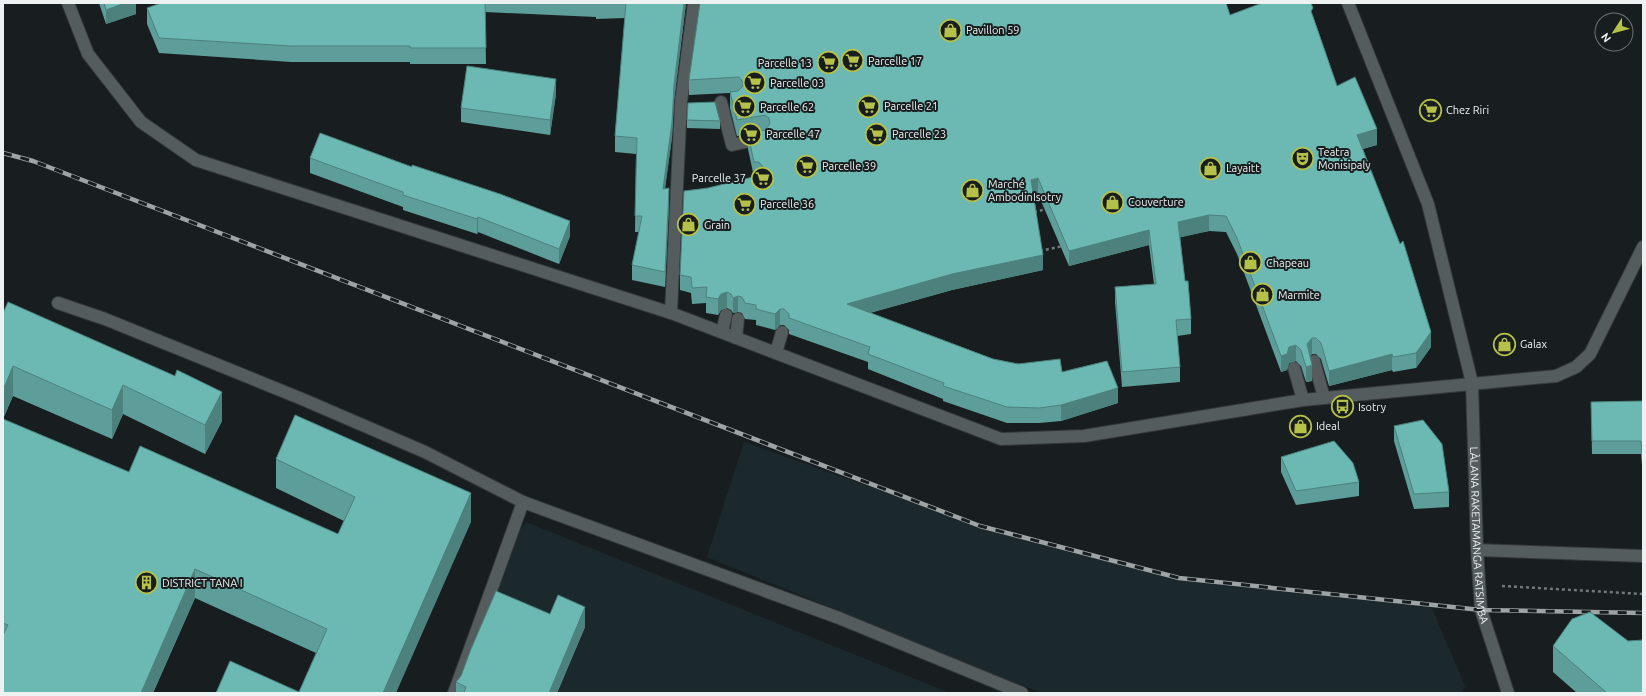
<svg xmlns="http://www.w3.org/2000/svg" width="1646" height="696" font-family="Ubuntu,sans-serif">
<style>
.built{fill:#1c292c}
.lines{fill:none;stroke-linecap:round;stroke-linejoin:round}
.minor-casing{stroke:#333738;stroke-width:14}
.path{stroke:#727778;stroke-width:2.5;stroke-dasharray:3 3;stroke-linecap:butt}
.minor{stroke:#555c5d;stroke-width:12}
.rail-casing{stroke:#9ea3a4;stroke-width:4.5}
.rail{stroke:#181e1f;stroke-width:3;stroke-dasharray:9;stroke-linecap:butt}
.wall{fill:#5d9e9a}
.shaded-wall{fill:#4c817d}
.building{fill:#6cb8b3;stroke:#4c817d}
.labels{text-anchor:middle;stroke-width:4;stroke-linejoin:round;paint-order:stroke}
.poi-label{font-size:11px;fill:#edf1f2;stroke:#181e1f;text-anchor:start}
.street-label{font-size:11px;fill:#edf1f2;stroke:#181e1f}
</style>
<rect width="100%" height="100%" fill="#181e1f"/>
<g class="built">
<path d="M744 442 980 526 1179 578 1430 604 1465 686 1462 693H1041L707 557Z"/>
<path d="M526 522 950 693H451L488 579Z"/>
</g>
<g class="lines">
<defs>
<g id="minor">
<path d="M68 3 88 54 141 122 196 160 671 313 1001 439 1084 436 1303 400 1556 376 1576 367 1590 354 1643 247"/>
<path id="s1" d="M1348 3 1428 204 1472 383 1477 550 1481 610 1508 693"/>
<path d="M721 102 732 145 763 138"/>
<path d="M58 303 105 319 302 399 425 452 523 502"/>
<path d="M671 313 681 102 694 3"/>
<path d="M722 332 726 315"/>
<path d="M736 338 738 319"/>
<path d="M776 353 782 332"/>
<path d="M1314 361 1324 398"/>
<path d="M1294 368 1303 400"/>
<path d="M1477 550 1643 556"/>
<path d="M454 693 523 502 839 618 1022 693"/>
</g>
</defs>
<use href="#minor" class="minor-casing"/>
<g class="path">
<path d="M1034 212 1047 209"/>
<path d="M1040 251 1063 246"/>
<path d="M1502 586 1643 594"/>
</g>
<use href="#minor" class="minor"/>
<defs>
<path id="rail" d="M3 153 33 161 980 526 1179 578 1481 610 1643 613"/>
</defs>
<use href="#rail" class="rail-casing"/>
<use href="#rail" class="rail"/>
</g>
<g class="wall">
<path d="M99 3H136V14L106 24Z"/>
<path d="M161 3H686L674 101 672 137 665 188 669 203 665 287 632 280V265L639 232H635L636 154 615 152V136L625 18 596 19V17L485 12 486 64H410V62H291L159 53 147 24V8Z"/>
<path d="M1230 15 1313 16 1337 86 1377 145 1363 149 1431 347 1416 368 1393 372 1392 370 1329 386 1321 359 1316 354H1312L1310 356 1312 381 1306 382 1301 366 1296 361 1289 363 1287 370 1281 372 1237 254 1226 232 1209 231 1180 237 1185 281 1191 319V334L1177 336 1180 367V382L1122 387 1115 302V287L1154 284 1149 245 1069 266 1038 194 1034 195 1043 270 952 290 870 313 993 359 1062 372 1118 403 1061 421 1039 423H1007L943 401V399L868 369V362L789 334V330L784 325H780L775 330 756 325V320L745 319 742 313 738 312 733 313 731 310 727 308 721 310 718 315 706 313V303L692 304 691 293 680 290V275L708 188 754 177 748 149V134L737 136 730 108V93L689 95V80Z"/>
<path d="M556 94 550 135 461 122V108Z"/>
<path d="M687 120 720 121V129L687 128Z"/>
<path d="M310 158 570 236 559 264 478 232 477 234 403 210V207L310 173Z"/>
<path d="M3 313 222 421 205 454 123 414 112 439 13 396 3 419 129 472 338 534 344 521 276 488V459L471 522 299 692 316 653 195 598 153 693H3Z"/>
<path d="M1643 401V476L1641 454H1592L1591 402Z"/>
<path d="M1394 426 1449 492V507L1414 509 1394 441Z"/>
<path d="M1281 457 1359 482V496L1296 505 1281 472Z"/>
<path d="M550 614 585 627 557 693H456V682Z"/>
<path d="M1628 641 1643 693H1577L1553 672V646Z"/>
</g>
<g class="shaded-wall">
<path d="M125 3H136V14L106 24V10Z"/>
<path d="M684 3H686L674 101 672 137 663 204V189L674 85Z"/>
<path d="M556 79V94L550 135V120Z"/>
<path d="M1377 129V145L1357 150V135Z"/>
<path d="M1038 178V194L1031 196V180Z"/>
<path d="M669 188V203L665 287V272Z"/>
<path d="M1209 215V231L1178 238V222Z"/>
<path d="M478 217V232L477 234V219Z"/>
<path d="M570 221V236L559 264V249Z"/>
<path d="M1149 230V245L1069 266V251Z"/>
<path d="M1043 255V270L952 290 847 319V304L952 274Z"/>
<path d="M727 292V308L721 310 718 315V299L721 294Z"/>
<path d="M738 296V312L733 313V298Z"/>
<path d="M780 309V325L775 330V314Z"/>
<path d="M1431 332V347L1416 368V353Z"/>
<path d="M1312 338V354L1307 359V344Z"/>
<path d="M1296 345V361L1289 363 1287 370 1281 372V356L1289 347Z"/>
<path d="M1392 354V370L1329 386V371Z"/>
<path d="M1312 365V381L1306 382V367Z"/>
<path d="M13 366V396L3 419V390Z"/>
<path d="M123 385V414L112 439V410Z"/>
<path d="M1118 388V403L1061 421V405Z"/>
<path d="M222 392V421L205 454V425Z"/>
<path d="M471 493V522L396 693H383Z"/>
<path d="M195 569V598L153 693H141Z"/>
<path d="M585 607V627L557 693H549Z"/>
</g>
<g class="building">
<path d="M104 3H125L106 10Z"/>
<path d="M161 3H485L486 48H410V46H291L159 38 147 8Z"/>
<path d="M626 3H684L674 85 672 122 663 189 669 188 665 272 632 265 642 216H635L637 138 615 136Z"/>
<path d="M700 3H1226L1230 15 1262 3H1311L1313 8 1311 11 1337 86 1355 77 1377 129 1357 135 1400 244 1403 241 1431 332 1416 353 1393 357 1392 354 1329 371 1321 343 1316 338H1312L1307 344 1312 365 1306 367 1301 350 1296 345 1289 347 1287 354 1281 356 1237 238 1226 216 1209 215 1178 222 1185 281H1188L1191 319 1176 320 1180 367 1122 372 1115 287 1156 284 1149 230 1069 251 1038 178 1031 180 1043 255 952 274 847 304 993 359 1018 364 1060 359 1062 372 1107 361 1118 388 1061 405 1039 408 1007 407 943 386 944 383 868 354 870 347 789 318V314L784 309H780L775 314 756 309V305L745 303 742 297 738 296 733 298 731 294 727 292 721 294 718 299 706 297 707 287 692 288 691 277 680 275 684 191 708 188 761 175 763 171V167L759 162H754L748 134 765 130 770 124 769 118 765 115 737 120 730 92 738 91 743 86V82L739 77 689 80Z"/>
<path d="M467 66 556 79 550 120 461 108Z"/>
<path d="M715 102 720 121 687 120 688 103Z"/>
<path d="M320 133 412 167V165L500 194 570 221 559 249 478 217 477 219 403 195V192L310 158Z"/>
<path d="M8 302 175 376 177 370 222 392 205 425 123 385 112 410 13 366 3 390V313Z"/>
<path d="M1643 401V463L1641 441H1592L1591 402Z"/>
<path d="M295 415 471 493 383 693H216L230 661 299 692 327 629 195 569 141 693H3V635L8 625 3 623V419L129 472 140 446 338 534 355 497 276 459Z"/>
<path d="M1423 420 1442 444 1449 492 1414 494 1394 426Z"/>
<path d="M1334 441 1353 463 1359 482 1296 491 1281 457Z"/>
<path d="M496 591 550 614 558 595 585 607 549 693H464L466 687 456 682 461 676 471 649Z"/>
<path d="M1590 612 1628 641 1643 640V693H1607L1553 646 1572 619Z"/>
</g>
<defs>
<symbol id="shop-ring" viewBox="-11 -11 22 22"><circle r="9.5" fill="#181e1f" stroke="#b6c149" stroke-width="1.5"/><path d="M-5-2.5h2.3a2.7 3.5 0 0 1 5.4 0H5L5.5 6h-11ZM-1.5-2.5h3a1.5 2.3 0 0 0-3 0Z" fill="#b6c149"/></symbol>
<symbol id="supermarket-ring" viewBox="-11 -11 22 22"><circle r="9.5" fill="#181e1f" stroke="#b6c149" stroke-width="1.5"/><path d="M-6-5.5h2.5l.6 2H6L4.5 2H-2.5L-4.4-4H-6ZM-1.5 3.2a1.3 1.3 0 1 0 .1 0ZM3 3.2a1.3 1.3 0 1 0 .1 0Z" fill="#b6c149"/></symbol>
<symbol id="theatre-ring" viewBox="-11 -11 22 22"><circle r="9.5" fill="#181e1f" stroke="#b6c149" stroke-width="1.5"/><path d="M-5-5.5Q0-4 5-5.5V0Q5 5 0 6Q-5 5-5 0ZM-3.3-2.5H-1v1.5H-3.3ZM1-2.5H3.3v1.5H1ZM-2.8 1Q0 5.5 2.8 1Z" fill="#b6c149"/></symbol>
<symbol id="bus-ring" viewBox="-11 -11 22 22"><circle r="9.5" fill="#181e1f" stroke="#b6c149" stroke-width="1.5"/><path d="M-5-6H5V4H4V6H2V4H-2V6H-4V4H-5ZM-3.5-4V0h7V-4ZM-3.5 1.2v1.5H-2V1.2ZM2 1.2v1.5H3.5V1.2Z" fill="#b6c149"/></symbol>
<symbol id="building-ring" viewBox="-11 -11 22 22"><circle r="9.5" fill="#181e1f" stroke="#b6c149" stroke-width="1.5"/><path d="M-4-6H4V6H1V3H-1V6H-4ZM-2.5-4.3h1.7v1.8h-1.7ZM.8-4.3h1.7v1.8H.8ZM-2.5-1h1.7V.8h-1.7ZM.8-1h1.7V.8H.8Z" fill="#b6c149"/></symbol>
</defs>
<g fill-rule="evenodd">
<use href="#shop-ring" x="938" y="18" width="25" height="25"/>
<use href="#supermarket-ring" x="840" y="48" width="25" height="25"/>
<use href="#supermarket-ring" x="816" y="50" width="25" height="25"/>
<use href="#supermarket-ring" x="742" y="70" width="25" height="25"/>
<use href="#supermarket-ring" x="856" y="94" width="25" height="25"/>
<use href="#supermarket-ring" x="732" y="94" width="25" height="25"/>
<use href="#supermarket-ring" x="1418" y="98" width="25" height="25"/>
<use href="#supermarket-ring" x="738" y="122" width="25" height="25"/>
<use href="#supermarket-ring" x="864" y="122" width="25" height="25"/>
<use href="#theatre-ring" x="1290" y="146" width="25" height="25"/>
<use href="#supermarket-ring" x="794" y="154" width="25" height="25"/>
<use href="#shop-ring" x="1198" y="156" width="25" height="25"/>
<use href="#supermarket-ring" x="750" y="166" width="25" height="25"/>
<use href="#shop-ring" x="960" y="178" width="25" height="25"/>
<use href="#shop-ring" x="1100" y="190" width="25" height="25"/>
<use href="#supermarket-ring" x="732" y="192" width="25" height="25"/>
<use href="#shop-ring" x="676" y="212" width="25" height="25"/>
<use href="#shop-ring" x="1238" y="250" width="25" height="25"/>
<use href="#shop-ring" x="1250" y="282" width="25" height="25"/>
<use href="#shop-ring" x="1492" y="332" width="25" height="25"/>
<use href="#bus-ring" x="1330" y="394" width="25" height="25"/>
<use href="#shop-ring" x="1288" y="414" width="25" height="25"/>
<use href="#building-ring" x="134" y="570" width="25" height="25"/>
</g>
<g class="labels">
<g class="poi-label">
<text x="966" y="34">Pavillon 59</text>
<text x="868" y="65">Parcelle 17</text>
<text x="812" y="67" text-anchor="end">Parcelle 13</text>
<text x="770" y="87">Parcelle 03</text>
<text x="884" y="110">Parcelle 21</text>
<text x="760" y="111">Parcelle 62</text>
<text x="1446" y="114">Chez Riri</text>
<text x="766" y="138">Parcelle 47</text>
<text x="892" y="138">Parcelle 23</text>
<text x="1318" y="156">Teatra<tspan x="1318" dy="13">Monisipaly</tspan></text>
<text x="822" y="170">Parcelle 39</text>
<text x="1226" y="172">Layaitt</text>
<text x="746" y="182" text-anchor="end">Parcelle 37</text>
<text x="988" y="188">Marché<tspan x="988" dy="13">AmbodinIsotry</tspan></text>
<text x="1128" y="206">Couverture</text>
<text x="760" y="208">Parcelle 36</text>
<text x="704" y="229">Grain</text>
<text x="1266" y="267">Chapeau</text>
<text x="1278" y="299">Marmite</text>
<text x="1520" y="348">Galax</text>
<text x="1358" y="411">Isotry</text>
<text x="1316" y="430">Ideal</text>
<text x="162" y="587">DISTRICT TANA I</text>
</g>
<g class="street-label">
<text dy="4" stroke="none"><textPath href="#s1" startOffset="553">LÀLANA RAKETAMANGA RATSIMBA</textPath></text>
</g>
</g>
<rect width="1646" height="696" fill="none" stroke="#edf1f2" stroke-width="8"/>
<g transform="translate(1614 32) rotate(234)"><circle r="19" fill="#181e1f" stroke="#6d7273"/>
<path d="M0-3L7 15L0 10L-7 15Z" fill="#b6c149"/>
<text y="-6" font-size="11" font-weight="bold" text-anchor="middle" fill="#edf1f2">N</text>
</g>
</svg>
